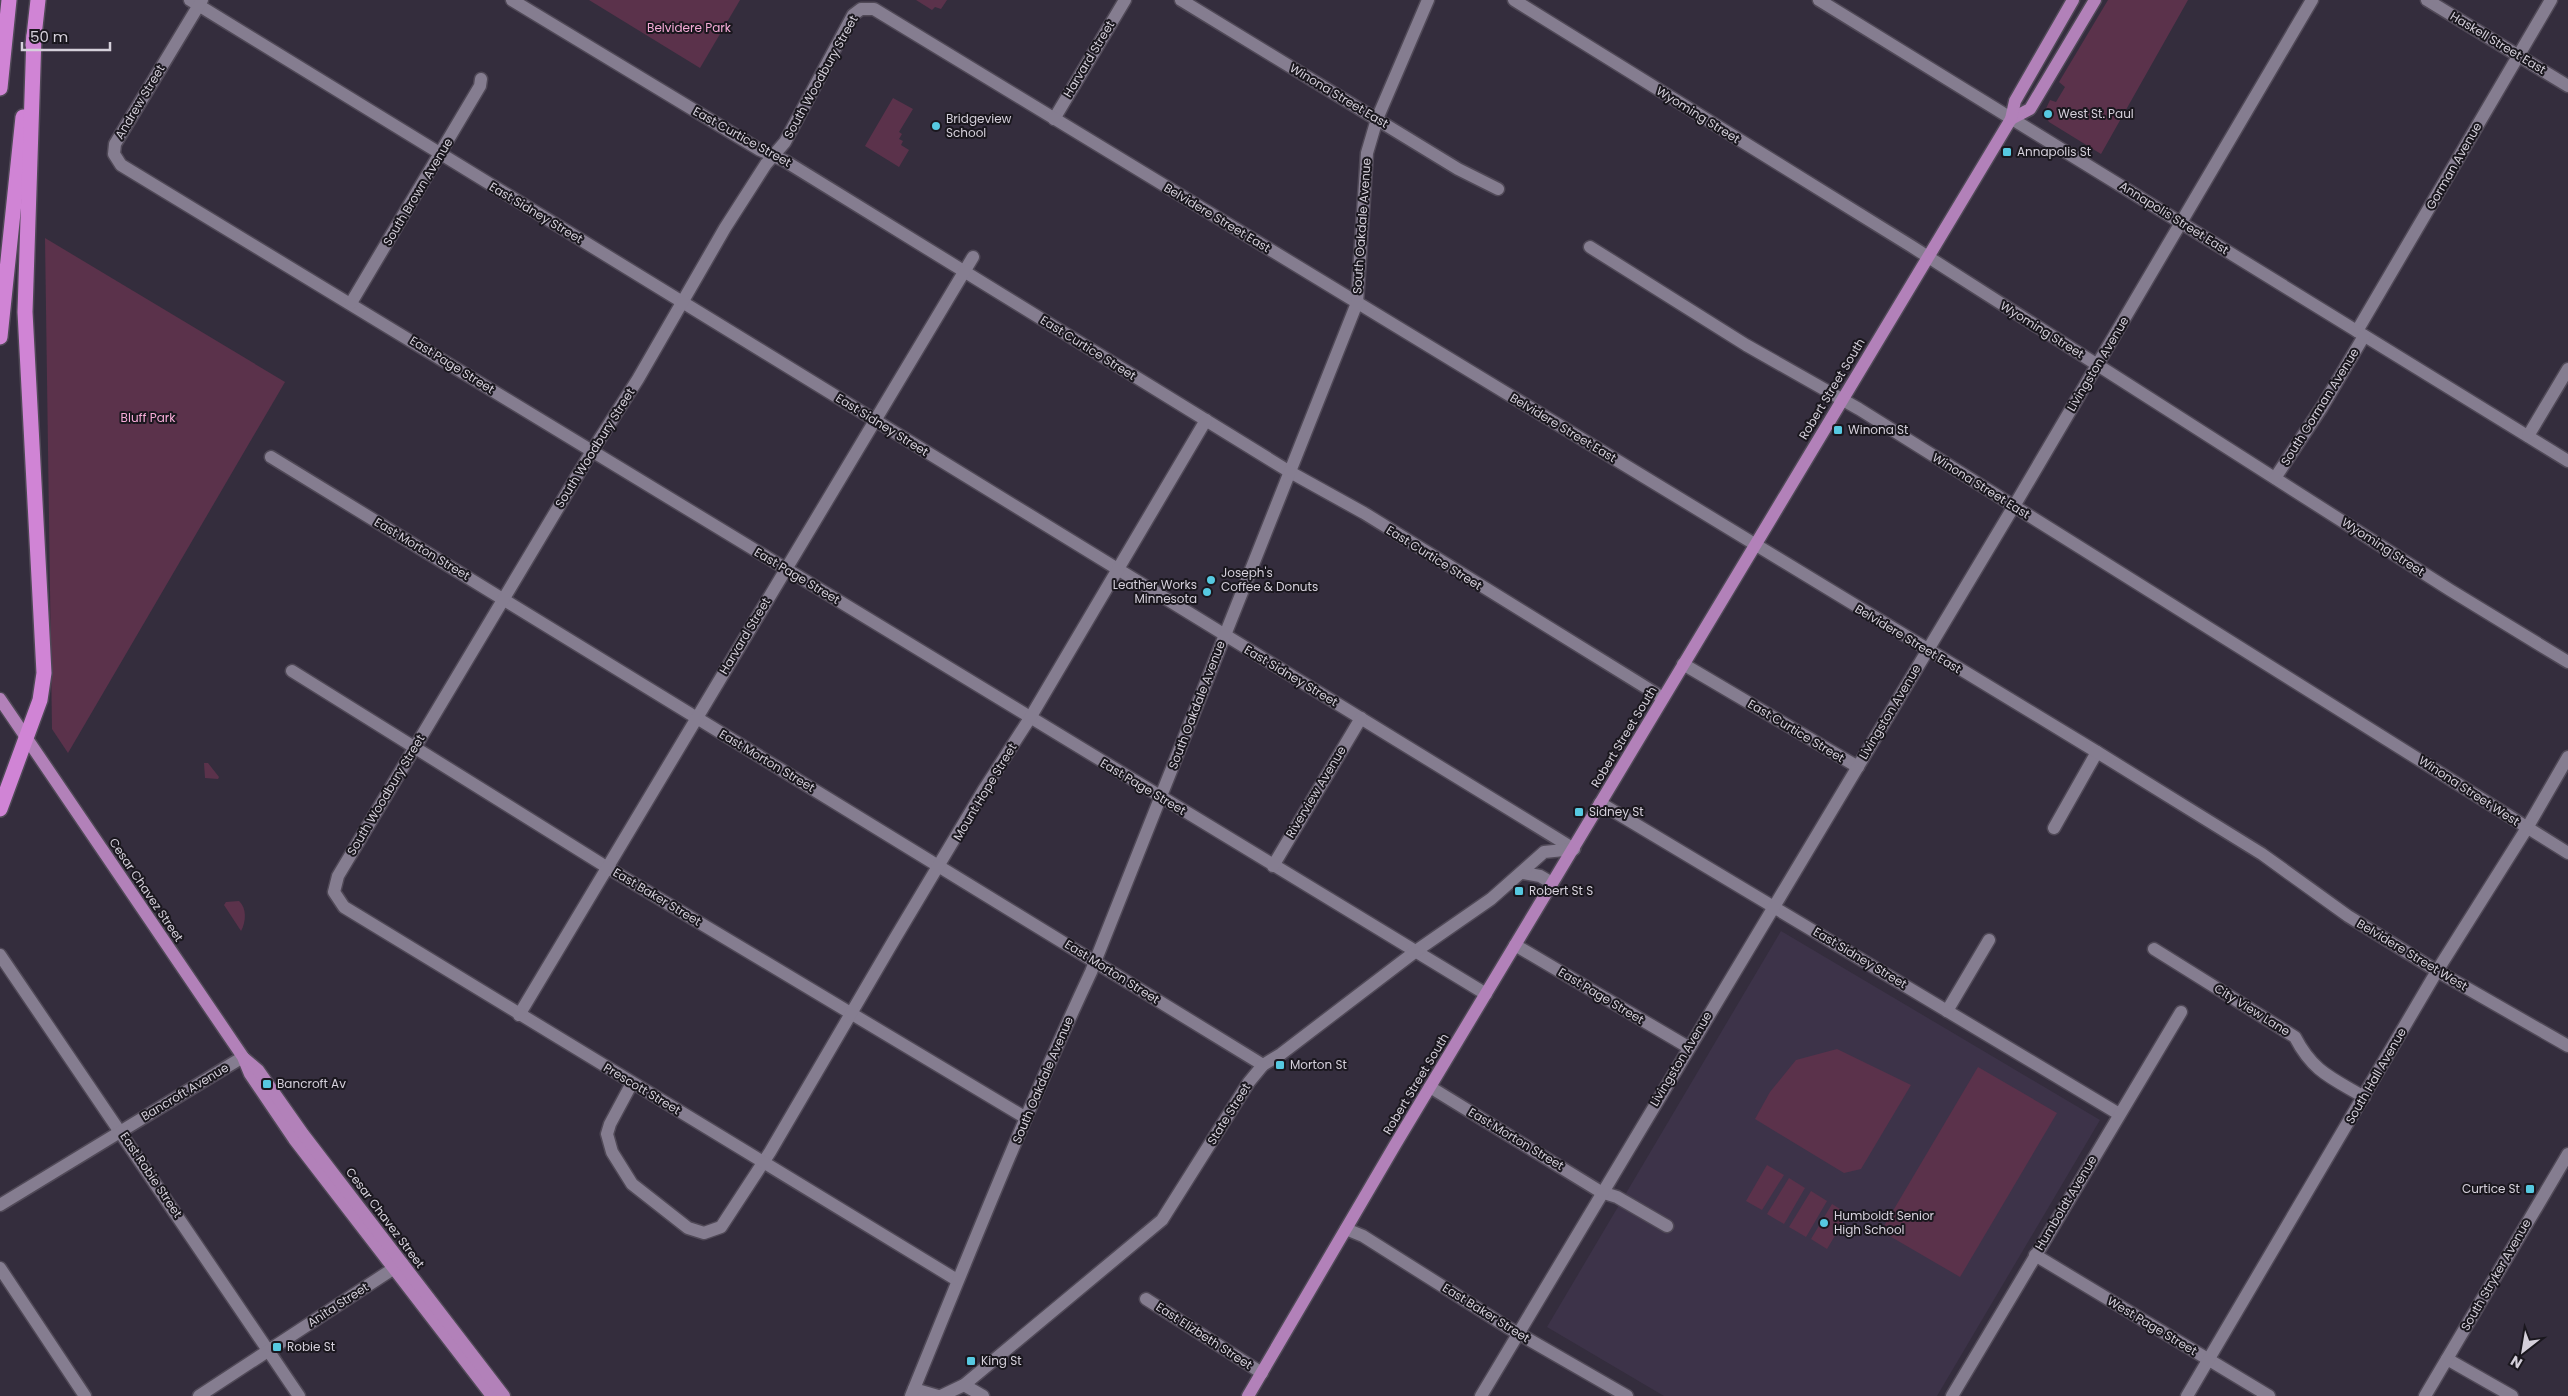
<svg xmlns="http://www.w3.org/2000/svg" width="2568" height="1396" font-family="Poppins,sans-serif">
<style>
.built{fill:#3d3349}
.green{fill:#5b324b}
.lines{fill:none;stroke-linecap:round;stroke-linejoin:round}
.minor-casing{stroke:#504957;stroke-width:15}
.major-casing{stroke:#504957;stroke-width:15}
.highway-casing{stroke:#504957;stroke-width:18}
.minor{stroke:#857d90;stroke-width:12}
.major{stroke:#b281b9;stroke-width:12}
.highway{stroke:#d084d5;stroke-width:15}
.poi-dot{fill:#56c9e1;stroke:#1a171e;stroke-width:2}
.labels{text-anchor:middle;stroke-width:4;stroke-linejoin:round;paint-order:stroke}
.park-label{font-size:12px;fill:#f6acd8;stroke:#1a171e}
.street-label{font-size:12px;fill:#d5d0db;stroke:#1a171e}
.poi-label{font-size:12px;fill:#d5d0db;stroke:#1a171e;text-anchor:start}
</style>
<rect width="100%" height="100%" fill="#342d3d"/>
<path class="built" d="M1781 931 2100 1120 1937 1396H1664L1547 1327Z"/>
<g class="green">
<path d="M589 0H740L700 68Z"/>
<path d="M916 0H947L941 9 935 7 932 10Z"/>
<path d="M2108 0H2188L2101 154 2049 122 2044 113 2050 100 2056 102 2065 87 2059 82Z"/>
<path d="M893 98 913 109 899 132 902 134 899 139 903 141 901 145 909 150 899 167 865 146Z"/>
<path d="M45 238 285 382 68 753 52 729Z"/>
<path d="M204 763H208L219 777 218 779 205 778Z"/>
<path d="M239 901C247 908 246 922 241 931L224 905 226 902Z"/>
<path d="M1837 1049 1911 1085 1861 1169 1844 1173 1755 1119 1770 1092 1796 1060Z"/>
<path d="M1978 1067 2057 1113 1960 1277 1881 1231Z"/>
<path d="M1767 1165 1784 1175 1762 1210 1746 1201Z"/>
<path d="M1789 1178 1805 1188 1784 1224 1767 1214Z"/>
<path d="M1811 1191 1827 1201 1806 1237 1789 1227Z"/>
<path d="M1832 1204 1848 1214 1827 1249 1811 1239Z"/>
</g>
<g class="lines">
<defs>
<g id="minor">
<path d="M190 0 1574 849"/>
<path d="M202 0 115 144 114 154 121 165 1486 994"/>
<path d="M512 0 760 150 785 161 1290 472 1364 513 1663 698"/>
<path d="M1181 0 1458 169 1498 189"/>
<path d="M1514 0 1911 246 2450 590 2568 662"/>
<path d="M1819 0 2568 461"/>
<path d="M2427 0 2568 86"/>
<path d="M1054 119 1125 0"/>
<path d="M1590 247 1746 345 1859 409 2568 853"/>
<path d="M351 303 480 86 481 79"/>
<path d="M2357 331 2551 0"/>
<path d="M2528 436 2568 369"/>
<path d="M271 457 1263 1065"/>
<path d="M2275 478 2322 407 2364 336"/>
<path d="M1683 664 1858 767"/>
<path d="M292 671 608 868 1026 1118"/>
<path d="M1600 803 2119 1114"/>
<path d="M2054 828 2097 752"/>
<path d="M1273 866 1361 718"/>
<path d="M1523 873 1540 876 1552 883"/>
<path d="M1515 945 1688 1047"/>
<path d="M2154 949 2295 1037C2313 1072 2332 1078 2364 1097"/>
<path d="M0 955 299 1396"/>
<path d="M1947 1011 1989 940"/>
<path d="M519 1015 973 257"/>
<path d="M632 1083 610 1124 607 1134 612 1152 632 1184 688 1228 704 1233 721 1227 770 1152 894 940 983 791 1030 718 1206 420"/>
<path d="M1430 1087 1601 1192 1617 1197 1667 1226"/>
<path d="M0 1205 243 1057"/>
<path d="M1346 1229 1363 1236 1507 1327 1627 1396"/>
<path d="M2035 1255 2269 1396"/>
<path d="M0 1268 85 1396"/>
<path d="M957 1280 344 907 334 892 338 876 592 451 638 379 725 228 766 164 785 142 853 15 861 9H874L2097 752 2262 854 2348 916 2437 971 2568 1046"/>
<path d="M1146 1299 1262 1373"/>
<path d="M2447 1359 2512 1396"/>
<path d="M964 1385 983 1396"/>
<path d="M914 1389 938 1396"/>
<path d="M199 1396 402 1263"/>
<path d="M911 1396C969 1254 1026 1111 1091 972L1357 303 1367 153 1377 119 1428 0"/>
<path d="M941 1396 964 1385 1162 1220 1249 1082 1263 1065 1281 1054 1416 951 1491 899 1544 852 1574 849"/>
<path d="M1481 1396 2020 496 2312 0"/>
<path d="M1952 1396 2181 1012"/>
<path d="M2187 1396 2437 971 2527 828 2568 757"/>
<path d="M2425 1396 2568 1154"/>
</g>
<g id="major">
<path d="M2011 119 2030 109 2095 0"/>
<path d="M0 699 243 1057 250 1074 294 1139 492 1396"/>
<path d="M245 1059 258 1070 303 1134 504 1396"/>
<path d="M1248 1396 1395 1145 2011 119 2015 101 2073 0"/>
</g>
<g id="highway">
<path d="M33 45 38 0"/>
<path d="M0 88 9 0"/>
<path d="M0 337 23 117"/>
<path d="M0 809 40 700 44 673 25 312 34 36"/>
</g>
</defs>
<use href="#minor" class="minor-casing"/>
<use href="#major" class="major-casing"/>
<use href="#highway" class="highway-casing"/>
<use href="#minor" class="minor"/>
<use href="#major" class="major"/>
<use href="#highway" class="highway"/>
</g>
<g class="poi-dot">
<circle cx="2048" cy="114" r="5"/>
<circle cx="936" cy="126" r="5"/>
<rect x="2002" y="147" width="10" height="10" rx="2.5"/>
<rect x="1833" y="425" width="10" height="10" rx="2.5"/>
<circle cx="1211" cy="580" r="5"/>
<circle cx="1207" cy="592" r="5"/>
<rect x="1574" y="807" width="10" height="10" rx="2.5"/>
<rect x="1514" y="886" width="10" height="10" rx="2.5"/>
<rect x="1275" y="1060" width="10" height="10" rx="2.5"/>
<rect x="262" y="1079" width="10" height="10" rx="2.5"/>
<rect x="2525" y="1184" width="10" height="10" rx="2.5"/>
<circle cx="1824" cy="1223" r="5"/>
<rect x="272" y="1342" width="10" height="10" rx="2.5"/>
<rect x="966" y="1356" width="10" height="10" rx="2.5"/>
</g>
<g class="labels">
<g class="park-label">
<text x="689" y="32">Belvidere Park</text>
<text x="148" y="422">Bluff Park</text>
</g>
<g class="street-label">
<text transform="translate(2498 43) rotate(31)" y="4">Haskell Street East</text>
<text transform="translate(1089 59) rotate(-59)" y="4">Harvard Street</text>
<text transform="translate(821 77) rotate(-61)" y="4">South Woodbury Street</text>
<text transform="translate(1339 96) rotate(31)" y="4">Winona Street East</text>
<text transform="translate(140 102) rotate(-59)" y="4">Andrew Street</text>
<text transform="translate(1698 115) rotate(32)" y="4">Wyoming Street</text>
<text transform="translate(742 137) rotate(29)" y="4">East Curtice Street</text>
<text transform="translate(2454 166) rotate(-60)" y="4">Gorman Avenue</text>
<text transform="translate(418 192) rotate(-59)" y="4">South Brown Avenue</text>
<text transform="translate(536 213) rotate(31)" y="4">East Sidney Street</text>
<text transform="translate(1217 218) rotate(31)" y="4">Belvidere Street East</text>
<text transform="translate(2174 218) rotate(32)" y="4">Annapolis Street East</text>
<text transform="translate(1362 226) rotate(-86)" y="4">South Oakdale Avenue</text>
<text transform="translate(2042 330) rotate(32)" y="4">Wyoming Street</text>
<text transform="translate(1088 348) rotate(32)" y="4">East Curtice Street</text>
<text transform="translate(2098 364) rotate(-59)" y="4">Livingston Avenue</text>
<text transform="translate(452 365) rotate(32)" y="4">East Page Street</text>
<text transform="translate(1832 389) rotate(-59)" y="4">Robert Street South</text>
<text transform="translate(2320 407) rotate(-58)" y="4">South Gorman Avenue</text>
<text transform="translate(882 425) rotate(32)" y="4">East Sidney Street</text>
<text transform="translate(1563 428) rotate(31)" y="4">Belvidere Street East</text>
<text transform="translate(595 448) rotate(-58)" y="4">South Woodbury Street</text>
<text transform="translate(1981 486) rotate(32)" y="4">Winona Street East</text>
<text transform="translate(2383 547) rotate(33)" y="4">Wyoming Street</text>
<text transform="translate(422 549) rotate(31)" y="4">East Morton Street</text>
<text transform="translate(1434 558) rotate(32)" y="4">East Curtice Street</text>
<text transform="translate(797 576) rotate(31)" y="4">East Page Street</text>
<text transform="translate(745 636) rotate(-59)" y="4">Harvard Street</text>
<text transform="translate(1908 639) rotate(31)" y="4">Belvidere Street East</text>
<text transform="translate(1291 676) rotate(31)" y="4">East Sidney Street</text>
<text transform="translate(1197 705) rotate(-69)" y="4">South Oakdale Avenue</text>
<text transform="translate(1890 712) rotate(-59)" y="4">Livingston Avenue</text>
<text transform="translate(1796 731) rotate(31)" y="4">East Curtice Street</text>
<text transform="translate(1624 737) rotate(-59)" y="4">Robert Street South</text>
<text transform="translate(767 761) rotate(31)" y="4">East Morton Street</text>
<text transform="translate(1143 787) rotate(31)" y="4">East Page Street</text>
<text transform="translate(2469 791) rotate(33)" y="4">Winona Street West</text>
<text transform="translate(985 792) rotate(-59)" y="4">Mount Hope Street</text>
<text transform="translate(1316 792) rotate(-59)" y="4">Riverview Avenue</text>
<text transform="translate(386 795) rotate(-59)" y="4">South Woodbury Street</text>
<text transform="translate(146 890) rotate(56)" y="4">Cesar Chavez Street</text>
<text transform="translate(657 897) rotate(31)" y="4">East Baker Street</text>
<text transform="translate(2412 955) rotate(31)" y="4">Belvidere Street West</text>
<text transform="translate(1860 958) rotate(31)" y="4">East Sidney Street</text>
<text transform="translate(1112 972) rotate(32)" y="4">East Morton Street</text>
<text transform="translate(1601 996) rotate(31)" y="4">East Page Street</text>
<text transform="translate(2252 1010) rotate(32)" y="4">City View Lane</text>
<text transform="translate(1681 1059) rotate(-59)" y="4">Livingston Avenue</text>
<text transform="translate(2376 1076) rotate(-60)" y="4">South Hall Avenue</text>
<text transform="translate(1043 1080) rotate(-67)" y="4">South Oakdale Avenue</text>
<text transform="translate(1416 1084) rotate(-59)" y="4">Robert Street South</text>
<text transform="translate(642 1089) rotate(31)" y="4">Prescott Street</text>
<text transform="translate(185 1092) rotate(-31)" y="4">Bancroft Avenue</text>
<text transform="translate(1229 1114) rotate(-58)" y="4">State Street</text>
<text transform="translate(1516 1139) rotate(31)" y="4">East Morton Street</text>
<text transform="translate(151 1175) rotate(56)" y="4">East Robie Street</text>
<text transform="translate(2066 1203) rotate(-59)" y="4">Humboldt Avenue</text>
<text transform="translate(385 1218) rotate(53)" y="4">Cesar Chavez Street</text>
<text transform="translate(2496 1275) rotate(-60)" y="4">South Stryker Avenue</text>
<text transform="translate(338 1305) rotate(-33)" y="4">Anita Street</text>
<text transform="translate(1486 1313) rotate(32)" y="4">East Baker Street</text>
<text transform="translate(2152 1326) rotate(31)" y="4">West Page Street</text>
<text transform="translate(1204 1336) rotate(33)" y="4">East Elizbeth Street</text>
</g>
<g class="poi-label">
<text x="2058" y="118">West St. Paul</text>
<text x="946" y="123">Bridgeview<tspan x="946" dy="14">School</tspan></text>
<text x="2017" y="156">Annapolis St</text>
<text x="1848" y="434">Winona St</text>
<text x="1221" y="577">Joseph's<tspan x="1221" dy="14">Coffee &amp; Donuts</tspan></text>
<text x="1197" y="589" text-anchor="end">Leather Works<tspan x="1197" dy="14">Minnesota</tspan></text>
<text x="1589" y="816">Sidney St</text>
<text x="1529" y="895">Robert St S</text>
<text x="1290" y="1069">Morton St</text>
<text x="277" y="1088">Bancroft Av</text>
<text x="2520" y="1193" text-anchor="end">Curtice St</text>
<text x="1834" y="1220">Humboldt Senior<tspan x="1834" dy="14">High School</tspan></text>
<text x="287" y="1351">Robie St</text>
<text x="981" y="1365">King St</text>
</g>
</g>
<g transform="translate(2523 1351) rotate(211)" stroke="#1a171e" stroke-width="4" paint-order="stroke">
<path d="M0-4L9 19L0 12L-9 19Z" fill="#d5d0db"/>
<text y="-8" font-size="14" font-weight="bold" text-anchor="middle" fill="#d5d0db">N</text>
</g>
<path d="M22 42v8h88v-8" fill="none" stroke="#d5d0db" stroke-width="2.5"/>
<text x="30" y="42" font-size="15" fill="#d5d0db" stroke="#1a171e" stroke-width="4" paint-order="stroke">50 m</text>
</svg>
